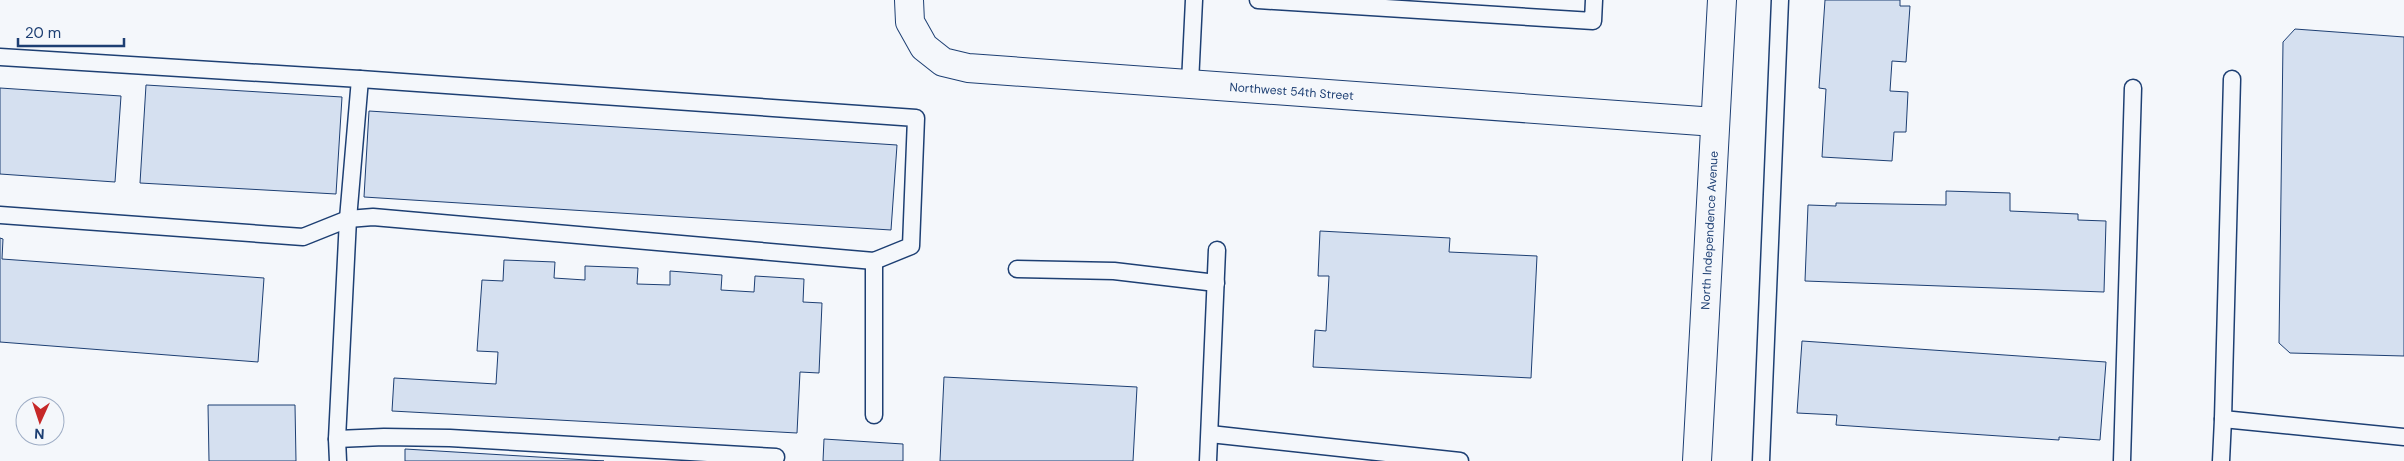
<svg xmlns="http://www.w3.org/2000/svg" width="2404" height="461" font-family="'DM Sans',sans-serif">
<style>
.building{fill:#d5e0f0;stroke:#1d3f73}
.lines{fill:none;stroke-linecap:round;stroke-linejoin:round}
.lane-casing{stroke:#1d3f73;stroke-width:19}
.street-casing{stroke:#1d3f73;stroke-width:30}
.secondary-casing{stroke:#1d3f73;stroke-width:30}
.lane{stroke:#f4f7fb;stroke-width:16}
.street{stroke:#f4f7fb;stroke-width:28}
.secondary{stroke:#f4f7fb;stroke-width:28}
.labels{text-anchor:middle;stroke-width:4;stroke-linejoin:round;paint-order:stroke}
.street-label{font-size:12px;fill:#1d3f73;stroke:#f4f7fb}
</style>
<rect width="100%" height="100%" fill="#f4f7fb"/>
<g class="building">
<path d="M1825 0H1900V6H1910L1906 62 1892 61 1890 91 1908 92 1906 132H1894L1892 161 1822 157 1826 89 1819 88Z"/>
<path d="M2295 29 2404 37V356L2290 353 2279 343 2283 42Z"/>
<path d="M146 85 342 97 336 194 140 183Z"/>
<path d="M0 88 121 96 115 182 0 174Z"/>
<path d="M369 111 897 145 891 230 364 197Z"/>
<path d="M1946 191 2010 193V211L2078 214V220L2106 221 2104 292 1805 281 1808 205 1836 206V203L1946 205Z"/>
<path d="M1320 231 1450 238 1449 252 1537 256 1531 378 1313 367 1315 330 1326 331 1329 276H1318Z"/>
<path d="M0 238 3 239 2 259 264 278 258 362 0 342Z"/>
<path d="M504 260 555 262 554 278 585 280V266L638 268 637 284 670 285V271L722 275 721 290 754 292 755 276 804 279 803 302 822 303 819 373 800 372 797 433 392 411 394 378 496 384 498 352 477 351 482 280 503 281Z"/>
<path d="M1802 341 2106 362 2100 440 2059 437V440L1836 425 1837 415 1797 413Z"/>
<path d="M944 377 1137 387 1133 461H940Z"/>
<path d="M208 405H295L296 461H209Z"/>
<path d="M824 439 903 444V461H823Z"/>
<path d="M405 449 604 461H405Z"/>
</g>
<g class="lines">
<defs>
<g id="lane">
<path d="M1258 0 1593 21 1594 0"/>
<path d="M0 57 360 79 348 219 337 439 338 461"/>
<path d="M2232 79 2223 419 2404 437"/>
<path d="M1190 83 1194 0"/>
<path d="M0 215 303 237 348 219 373 217 874 261 911 246 916 118 360 79"/>
<path d="M1017 269 1114 271 1216 283"/>
<path d="M874 415V261"/>
<path d="M1210 434 1460 461"/>
<path d="M337 439 384 437 450 438 776 457"/>
<path d="M1208 461 1217 250"/>
<path d="M1761 461 1780 0"/>
<path d="M2122 461 2133 88"/>
<path d="M2221 461 2223 419"/>
</g>
<g id="street">
<path id="s1" d="M909 0 910 22 924 47 943 62 968 68 1715 122"/>
</g>
<g id="secondary">
<path id="s2" d="M1697 461 1722 0"/>
</g>
</defs>
<use href="#lane" class="lane-casing"/>
<use href="#street" class="street-casing"/>
<use href="#secondary" class="secondary-casing"/>
<use href="#lane" class="lane"/>
<use href="#street" class="street"/>
<use href="#secondary" class="secondary"/>
</g>
<g class="labels">
<g class="street-label">
<text dy="4" stroke="none"><textPath href="#s1" startOffset="425">Northwest 54th Street</textPath></text>
<text dy="4" stroke="none"><textPath href="#s2" startOffset="231">North Independence Avenue</textPath></text>
</g>
</g>
<g transform="translate(40 421) rotate(183)"><circle r="24" fill="#f4f7fb" stroke="#9eadc5"/>
<path d="M0-4L9 19L0 12L-9 19Z" fill="#c62828"/>
<text y="-8" font-size="14" font-weight="bold" text-anchor="middle" fill="#1d3f73">N</text>
</g>
<path d="M18 38v8h106v-8" fill="none" stroke="#1d3f73" stroke-width="2.5"/>
<text x="25" y="38" font-size="15" fill="#1d3f73" stroke="#f4f7fb" stroke-width="4" paint-order="stroke">20 m</text>
</svg>
